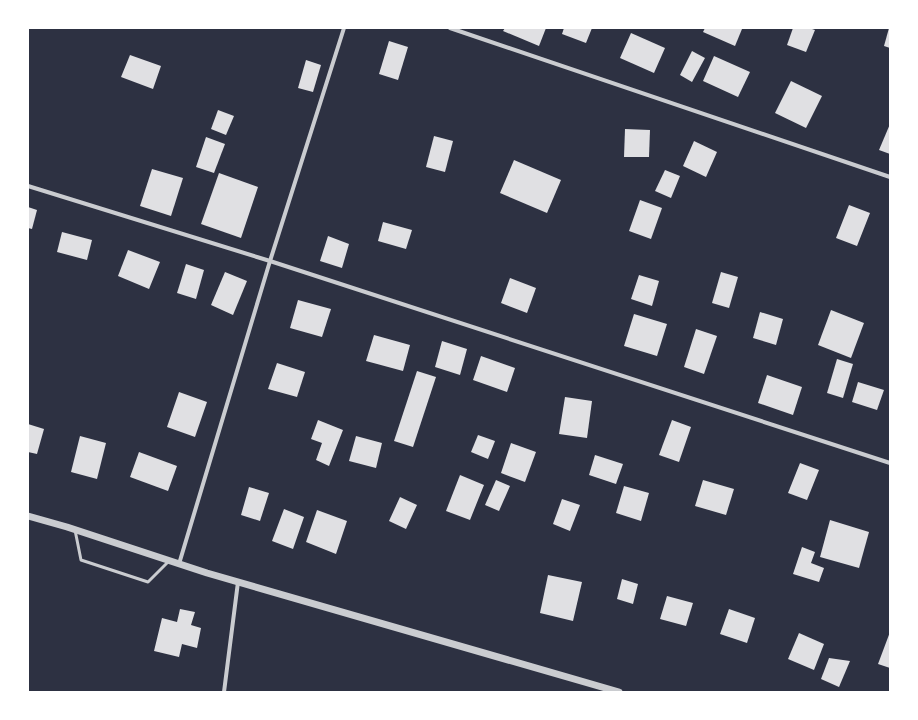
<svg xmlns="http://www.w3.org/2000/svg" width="918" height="720" font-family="Mulish,sans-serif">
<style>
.building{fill:#e0e0e3}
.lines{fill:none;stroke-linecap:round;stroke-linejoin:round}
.service{stroke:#caccd0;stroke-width:3}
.minor{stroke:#caccd0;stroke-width:4}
.tertiary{stroke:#caccd0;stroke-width:7}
</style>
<rect width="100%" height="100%" fill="#2d3142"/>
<g class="building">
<path d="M505 28H546L539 46 503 31Z"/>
<path d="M564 28H592L586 43 562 34Z"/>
<path d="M705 28H740L742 29 735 46 703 32Z"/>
<path d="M793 28H809L815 30 806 52 787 45Z"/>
<path d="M889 28H890V48L884 46Z"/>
<path d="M631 33 665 48 654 73 620 58Z"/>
<path d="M389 41 408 47 398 80 379 74Z"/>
<path d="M692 51 705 58 692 82 680 75Z"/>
<path d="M130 55 161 66 153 89 121 77Z"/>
<path d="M714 56 750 72 738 97 703 81Z"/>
<path d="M306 60 321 65 313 92 298 88Z"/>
<path d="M791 81 822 96 806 128 775 113Z"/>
<path d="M218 110 234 116 226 135 211 129Z"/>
<path d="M890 124V154L879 150Z"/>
<path d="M625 129 650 130 649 157H624Z"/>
<path d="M434 136 453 141 445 172 426 167Z"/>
<path d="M206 137 225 144 214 173 196 167Z"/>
<path d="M694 141 717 152 706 177 683 166Z"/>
<path d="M514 160 561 180 547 213 500 193Z"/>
<path d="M152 169 183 178 171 216 140 206Z"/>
<path d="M665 170 680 176 671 198 655 191Z"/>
<path d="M219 173 258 187 241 238 201 224Z"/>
<path d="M640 200 662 208 651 239 629 231Z"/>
<path d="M849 205 870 213 857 246 836 238Z"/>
<path d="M28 207 37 210 32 229 28 228Z"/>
<path d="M383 222 412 230 406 249 378 241Z"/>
<path d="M62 232 92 240 87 260 57 252Z"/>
<path d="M328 236 349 244 342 268 320 261Z"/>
<path d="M128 250 160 262 149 289 118 276Z"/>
<path d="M186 264 204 270 196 299 177 293Z"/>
<path d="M225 272 247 281 233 315 211 305Z"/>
<path d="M721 272 738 277 729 308 712 303Z"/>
<path d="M639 275 659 281 652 306 631 299Z"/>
<path d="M510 278 536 288 527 313 501 303Z"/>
<path d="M298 300 331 309 322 337 290 328Z"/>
<path d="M831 310 864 323 851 358 818 345Z"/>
<path d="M760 312 783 319 776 345 753 338Z"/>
<path d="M634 314 667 324 657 356 624 346Z"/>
<path d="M696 329 717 336 704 374 684 367Z"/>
<path d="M374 335 410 345 403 371 366 361Z"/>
<path d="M442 341 467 349 460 375 435 367Z"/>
<path d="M481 356 515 368 507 392 473 380Z"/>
<path d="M837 359 853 364 843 398 827 393Z"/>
<path d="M277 363 305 372 297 397 268 389Z"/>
<path d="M417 371 436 377 413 447 394 441Z"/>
<path d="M767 375 802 387 793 415 758 403Z"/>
<path d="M858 382 884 390 877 410 852 402Z"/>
<path d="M179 392 207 402 195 437 167 427Z"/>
<path d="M565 397 592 401 587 438 559 434Z"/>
<path d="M318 420 343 430 329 466 316 460 322 443 311 439Z"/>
<path d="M672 420 691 427 679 462 659 455Z"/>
<path d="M28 424 44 429 37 454 28 452Z"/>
<path d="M478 435 495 441 488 459 471 452Z"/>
<path d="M80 436 106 443 97 479 71 472Z"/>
<path d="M356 436 382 443 376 468 349 461Z"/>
<path d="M511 443 536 452 525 482 501 473Z"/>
<path d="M139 452 177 466 168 491 130 477Z"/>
<path d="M595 455 623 464 616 484 589 475Z"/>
<path d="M800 463 819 470 807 500 788 493Z"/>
<path d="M460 475 484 485 470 520 446 511Z"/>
<path d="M496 480 510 486 499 511 485 505Z"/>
<path d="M703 480 734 489 726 515 695 506Z"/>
<path d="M624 486 649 493 641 521 616 513Z"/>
<path d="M249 487 269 493 260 521 241 515Z"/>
<path d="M400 497 417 505 406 529 389 521Z"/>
<path d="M562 499 580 505 570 531 553 524Z"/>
<path d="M284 509 304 517 293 549 272 541Z"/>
<path d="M317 510 347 521 336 554 306 542Z"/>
<path d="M830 520 869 532 859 568 820 557Z"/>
<path d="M802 547 815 552 811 563 824 568 819 582 793 574Z"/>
<path d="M548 575 582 582 573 621 540 613Z"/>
<path d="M622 579 638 584 633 604 617 599Z"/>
<path d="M667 596 693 603 686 626 660 619Z"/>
<path d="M180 609 195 612 191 625 201 628 197 648 182 644 179 657 154 651 162 618 177 622Z"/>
<path d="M729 609 755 618 747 643 720 634Z"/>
<path d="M890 632V668L878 664Z"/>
<path d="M799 633 824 644 814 670 788 659Z"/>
<path d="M829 658 850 661 839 687 821 679Z"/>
</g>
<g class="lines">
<path class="service" d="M75 530 81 560 148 582 168 562"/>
<g class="minor">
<path d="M450 28 890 177"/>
<path d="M28 186 270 261 890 463"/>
<path d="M179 564 270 261 344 28"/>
<path d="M224 692 238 582"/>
</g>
<path class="tertiary" d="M28 516 67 527 207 573 619 692"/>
</g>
<rect width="918" height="720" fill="none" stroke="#ffffff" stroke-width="58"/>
</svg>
